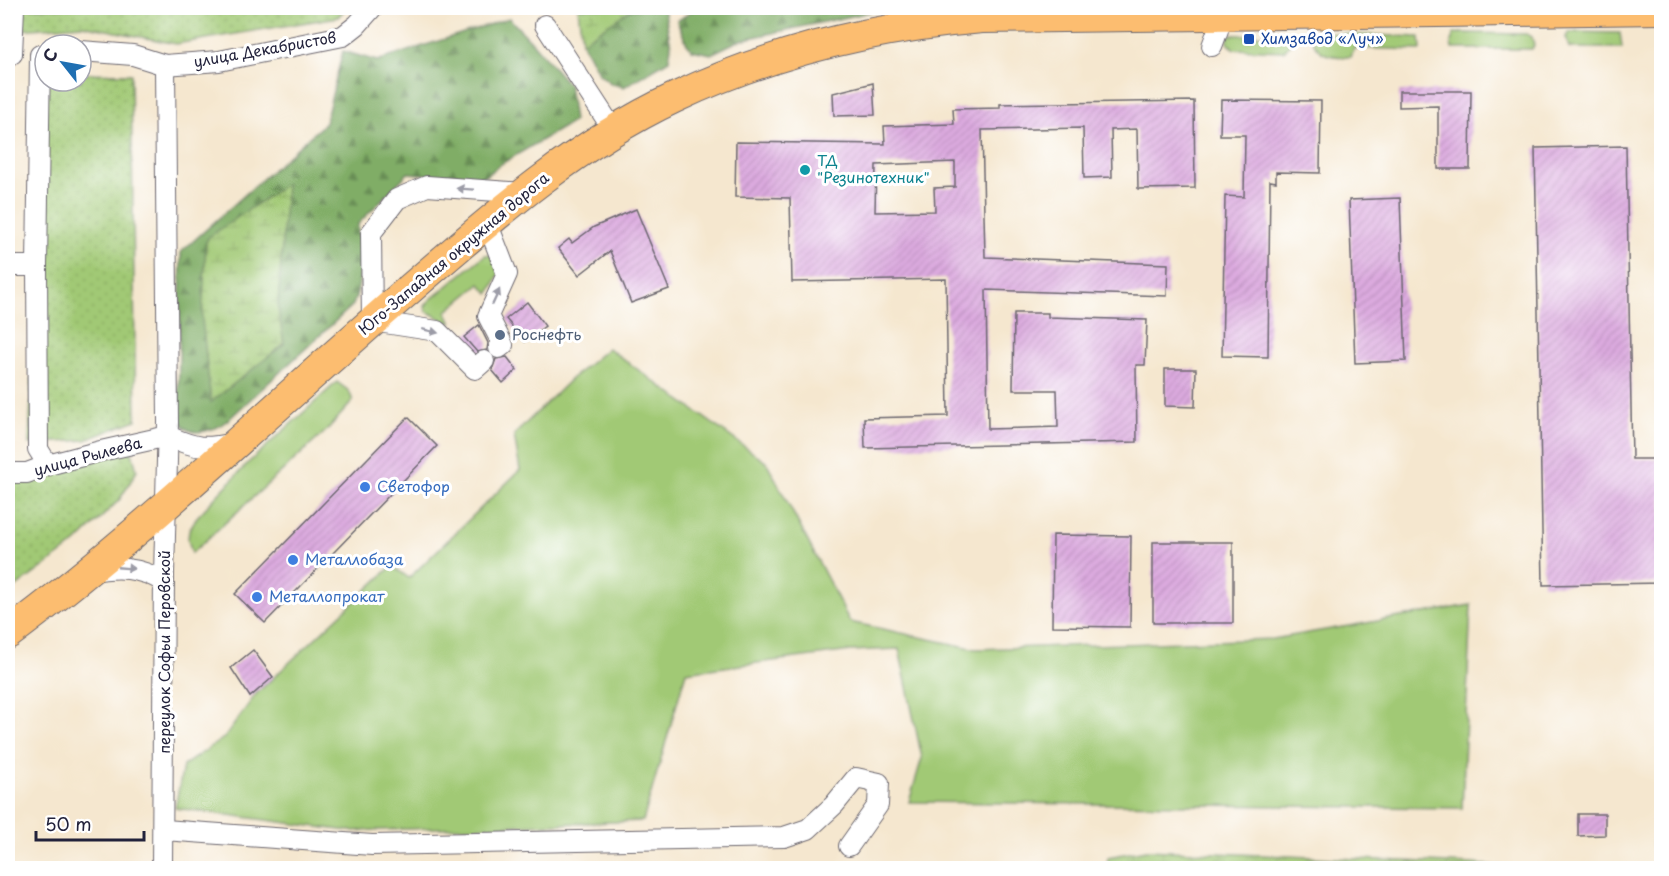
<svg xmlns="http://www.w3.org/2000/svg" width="1669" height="876" font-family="'Playpen Sans',sans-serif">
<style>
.grass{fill:#a1c974;stroke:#627658;stroke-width:1.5}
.forest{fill:url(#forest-firs);stroke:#516850;stroke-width:1.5}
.wetland{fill:url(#wetland-marsh);stroke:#627658;stroke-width:1.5}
.park{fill:url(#park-dots);stroke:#627658;stroke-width:1.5}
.building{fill:url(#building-hatch);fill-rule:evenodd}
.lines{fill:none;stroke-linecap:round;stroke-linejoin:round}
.minor-casing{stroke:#6c676f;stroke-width:22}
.highway-casing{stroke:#6c676f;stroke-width:32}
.minor{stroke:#fff;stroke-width:20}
.highway{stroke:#fcbd6f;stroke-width:30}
.oneway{fill:#9c9ca7}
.transit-dot{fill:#1a4fb4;stroke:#fff;stroke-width:2}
.culture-dot{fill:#0f9aa8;stroke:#fff;stroke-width:2}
.service-dot{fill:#5c6f8a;stroke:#fff;stroke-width:2}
.shop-dot{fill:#3f7fe0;stroke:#fff;stroke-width:2}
.labels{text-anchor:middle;stroke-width:6;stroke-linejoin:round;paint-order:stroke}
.transit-label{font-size:15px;fill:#164399;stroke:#fff;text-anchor:start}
.street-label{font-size:15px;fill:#22223b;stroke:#fff}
.culture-label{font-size:15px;fill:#0d838f;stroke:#fff;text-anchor:start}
.service-label{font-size:15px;fill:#4e5e75;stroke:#fff;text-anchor:start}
.shop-label{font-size:15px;fill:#366cbe;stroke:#fff;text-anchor:start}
</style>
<defs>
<pattern id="forest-firs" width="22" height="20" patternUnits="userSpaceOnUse" patternTransform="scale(1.5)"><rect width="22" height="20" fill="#80ad66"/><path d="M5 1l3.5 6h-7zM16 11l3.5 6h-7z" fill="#688c55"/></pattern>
<pattern id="wetland-marsh" width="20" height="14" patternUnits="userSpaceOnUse" patternTransform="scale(1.5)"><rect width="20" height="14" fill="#a1c974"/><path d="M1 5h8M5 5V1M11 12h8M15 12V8" fill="none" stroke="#8aac65"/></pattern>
<pattern id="park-dots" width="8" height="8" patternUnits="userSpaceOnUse" patternTransform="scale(1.5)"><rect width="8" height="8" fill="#a1c974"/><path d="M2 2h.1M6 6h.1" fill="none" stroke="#8aac65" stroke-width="1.8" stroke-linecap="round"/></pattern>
<pattern id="building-hatch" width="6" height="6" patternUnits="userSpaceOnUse" patternTransform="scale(1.5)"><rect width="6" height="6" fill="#dcaadf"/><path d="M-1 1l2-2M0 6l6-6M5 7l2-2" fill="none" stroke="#bc92c0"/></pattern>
</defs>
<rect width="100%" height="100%" fill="#fff"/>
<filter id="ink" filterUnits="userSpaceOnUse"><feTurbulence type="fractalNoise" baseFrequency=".0167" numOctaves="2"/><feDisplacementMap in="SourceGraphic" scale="12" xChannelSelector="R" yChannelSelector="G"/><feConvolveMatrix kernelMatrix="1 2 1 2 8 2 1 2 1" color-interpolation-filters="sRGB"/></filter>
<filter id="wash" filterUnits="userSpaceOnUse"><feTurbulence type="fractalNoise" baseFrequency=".008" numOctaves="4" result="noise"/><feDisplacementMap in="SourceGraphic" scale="24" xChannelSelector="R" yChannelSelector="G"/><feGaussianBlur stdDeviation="1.35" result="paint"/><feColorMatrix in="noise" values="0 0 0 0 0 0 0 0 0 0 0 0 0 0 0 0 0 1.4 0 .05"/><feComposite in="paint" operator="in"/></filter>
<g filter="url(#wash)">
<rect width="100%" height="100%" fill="#f5e7cf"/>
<g class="grass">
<path d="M1571 32 1620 33 1622 48H1569L1566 37 1568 34Z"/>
<path d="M1320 33 1420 37 1421 50 1354 48 1351 57C1336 56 1320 58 1313 41Z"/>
<path d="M1460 33 1527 34 1532 37 1534 45 1532 49H1452L1451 41 1454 34Z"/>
<path d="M1228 35H1292L1293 40 1284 51 1234 49 1228 43Z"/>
<path d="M485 255H491L499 274 489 294 480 284 446 312 452 323 447 322 426 311 425 306 430 300Z"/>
<path d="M608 348 767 463 850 622 976 649 1273 639 1471 605 1462 808 909 802 922 758 899 649 851 651 686 672 643 821 348 831 175 808 183 766 225 737 256 694 392 566 409 578 520 470 514 435 571 379Z"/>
<path d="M337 382 349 391 353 401 325 432 192 553 188 540 189 530 197 517 248 463Z"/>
</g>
<g class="forest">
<path d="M633 8H664L671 46 669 60 624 87 612 84 599 74 582 42Z"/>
<path d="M696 8H889L740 40 711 54 692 50 687 44 677 21Z"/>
<path d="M509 18 532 42 569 85 574 121 501 164 487 175 465 183 433 175 408 173 358 224C359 251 364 279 353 305L228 420C211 433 183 441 178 413L181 252 325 123 343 51 377 61Z"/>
<path d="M1661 829V868H1657L1652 843Z"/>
</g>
<g class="wetland">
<path d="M578 8H633L582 42Z"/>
<path d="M286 184 278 308 284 344 211 402 202 319 206 242 209 237Z"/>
<path d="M1146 850 1472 864 1525 868H1107L1108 857Z"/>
</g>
<g class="park">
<path d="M22 8H346L338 17 176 44 82 25 20 30Z"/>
<path d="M81 73 131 74 136 420 86 440 29 444 45 81H81Z"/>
<path d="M131 449 137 471 120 499 77 542 8 593V471L68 470 105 452Z"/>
</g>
<g id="blocks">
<g class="building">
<path d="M873 83 875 115 834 116 833 93Z"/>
<path d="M1399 91H1471L1470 169H1438V106L1399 107Z"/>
<path d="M1221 100 1321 101 1320 173 1276 172V182L1270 181 1268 357 1222 356 1225 196 1244 197 1245 135H1220Z"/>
<path d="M1194 101 1195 188 1138 189 1137 129 1111 130 1112 177 1084 178 1083 128 982 130 985 257 1168 264 1167 296 986 290 988 429 1058 427 1057 390H1013L1014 313H1048V317L1147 320 1145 365H1136L1137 442 865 448 864 418 948 416 946 279 792 282 790 198 735 197 736 142 885 144 884 126 954 124 953 109 1000 108V104ZM955 162V187L934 188 935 211 875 212 876 165Z"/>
<path d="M1626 146 1632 459H1662V583L1543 585 1535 148Z"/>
<path d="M1400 198 1406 361 1355 363 1349 200Z"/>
<path d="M636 209 669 289 631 303 610 251 579 275 558 248 569 239 572 243 594 227Z"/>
<path d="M527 302 545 326 525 342 506 319Z"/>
<path d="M479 325 488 343 487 350 477 352 464 337Z"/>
<path d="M507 357 517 370 503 383 492 370 496 359Z"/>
<path d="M1165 369H1196L1195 407 1165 406Z"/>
<path d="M408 417 437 446 265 623 235 594Z"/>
<path d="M1053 535 1131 536 1130 627 1052 626Z"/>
<rect x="1153" y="542" width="80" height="81"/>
<path d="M253 650 273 677 250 697 231 668Z"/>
<path d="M1578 814H1605V835L1578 836Z"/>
</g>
</g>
</g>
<g filter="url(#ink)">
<use href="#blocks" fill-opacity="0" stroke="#6c676f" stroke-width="1.5"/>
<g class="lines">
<defs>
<g id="minor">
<path d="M545 25 614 131"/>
<path d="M1212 46 1226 8"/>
<path d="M81 51 133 55 165 65 219 61 343 36 357 25 372 8"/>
<path d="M12 54 14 8"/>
<path d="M40 55 37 266 38 449 48 465"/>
<path d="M487 222 507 274 488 316 503 345 499 348"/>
<path d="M8 266H37"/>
<path d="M484 361 475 369 437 331 372 321 371 233 397 199 427 186 524 193"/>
<path d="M168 436C197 449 204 449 235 443"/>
<path d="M8 473H27L48 465 101 451 168 436"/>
<path d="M90 572C117 566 140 567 164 582"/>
<path d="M164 830 372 845 784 837 808 829 834 805 856 778 879 783 878 805 849 846"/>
<path d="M162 868 164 574 168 422 165 65"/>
</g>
<path id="highway" d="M8 634C150 528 277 403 411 288 493 217 576 144 674 98 771 52 875 27 982 18L1662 9"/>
</defs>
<use href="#minor" class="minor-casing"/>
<use href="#highway" class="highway-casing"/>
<use href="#minor" class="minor"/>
<use href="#highway" class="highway"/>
</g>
<defs><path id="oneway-solid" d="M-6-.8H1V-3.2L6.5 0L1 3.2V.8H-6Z" transform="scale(1.5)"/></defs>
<g class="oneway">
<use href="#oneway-solid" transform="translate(465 189) rotate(-176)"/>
<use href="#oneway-solid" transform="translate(496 297) rotate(-65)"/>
<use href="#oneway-solid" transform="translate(430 331) rotate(14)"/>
<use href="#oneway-solid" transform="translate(126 568) rotate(5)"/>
</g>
</g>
<rect class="transit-dot" x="1243" y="33" width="12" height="12" rx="3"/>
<circle class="culture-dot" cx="805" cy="170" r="6"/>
<circle class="service-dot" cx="500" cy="335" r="6"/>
<g class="shop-dot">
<circle cx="365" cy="487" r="6"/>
<circle cx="293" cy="560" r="6"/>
<circle cx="257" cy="597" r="6"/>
</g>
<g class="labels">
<g class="transit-label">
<text x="1261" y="44">Химзавод «Луч»</text>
</g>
<g class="street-label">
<text transform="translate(265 50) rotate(-10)" y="5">улица Декабристов</text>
<text transform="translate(454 254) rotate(-40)" y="5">Юго-Западная окружная дорога</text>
<text transform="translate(88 457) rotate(-15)" y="5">улица Рылеева</text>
<text transform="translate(165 652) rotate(-90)" y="5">переулок Софьи Перовской</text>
</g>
<g class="culture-label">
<text x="817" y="166">ТД<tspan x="817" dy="17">"Резинотехник"</tspan></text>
</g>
<g class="service-label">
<text x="512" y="340">Роснефть</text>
</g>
<g class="shop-label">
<text x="377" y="492">Светофор</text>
<text x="305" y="565">Металлобаза</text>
<text x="269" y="602">Металлопрокат</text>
</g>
</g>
<rect width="1669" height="876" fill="none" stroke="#fff" stroke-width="30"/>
<g transform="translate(63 63) rotate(301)"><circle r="28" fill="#ffffff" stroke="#a7a7b1" stroke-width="1.5"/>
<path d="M0-4.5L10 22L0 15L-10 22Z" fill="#1f6fb2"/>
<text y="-9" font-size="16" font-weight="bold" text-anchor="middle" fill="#22223b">С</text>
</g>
<path d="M36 831v9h108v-9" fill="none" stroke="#22223b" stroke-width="3"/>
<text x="45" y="831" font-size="18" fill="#22223b" stroke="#ffffff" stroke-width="4.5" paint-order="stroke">50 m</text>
</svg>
